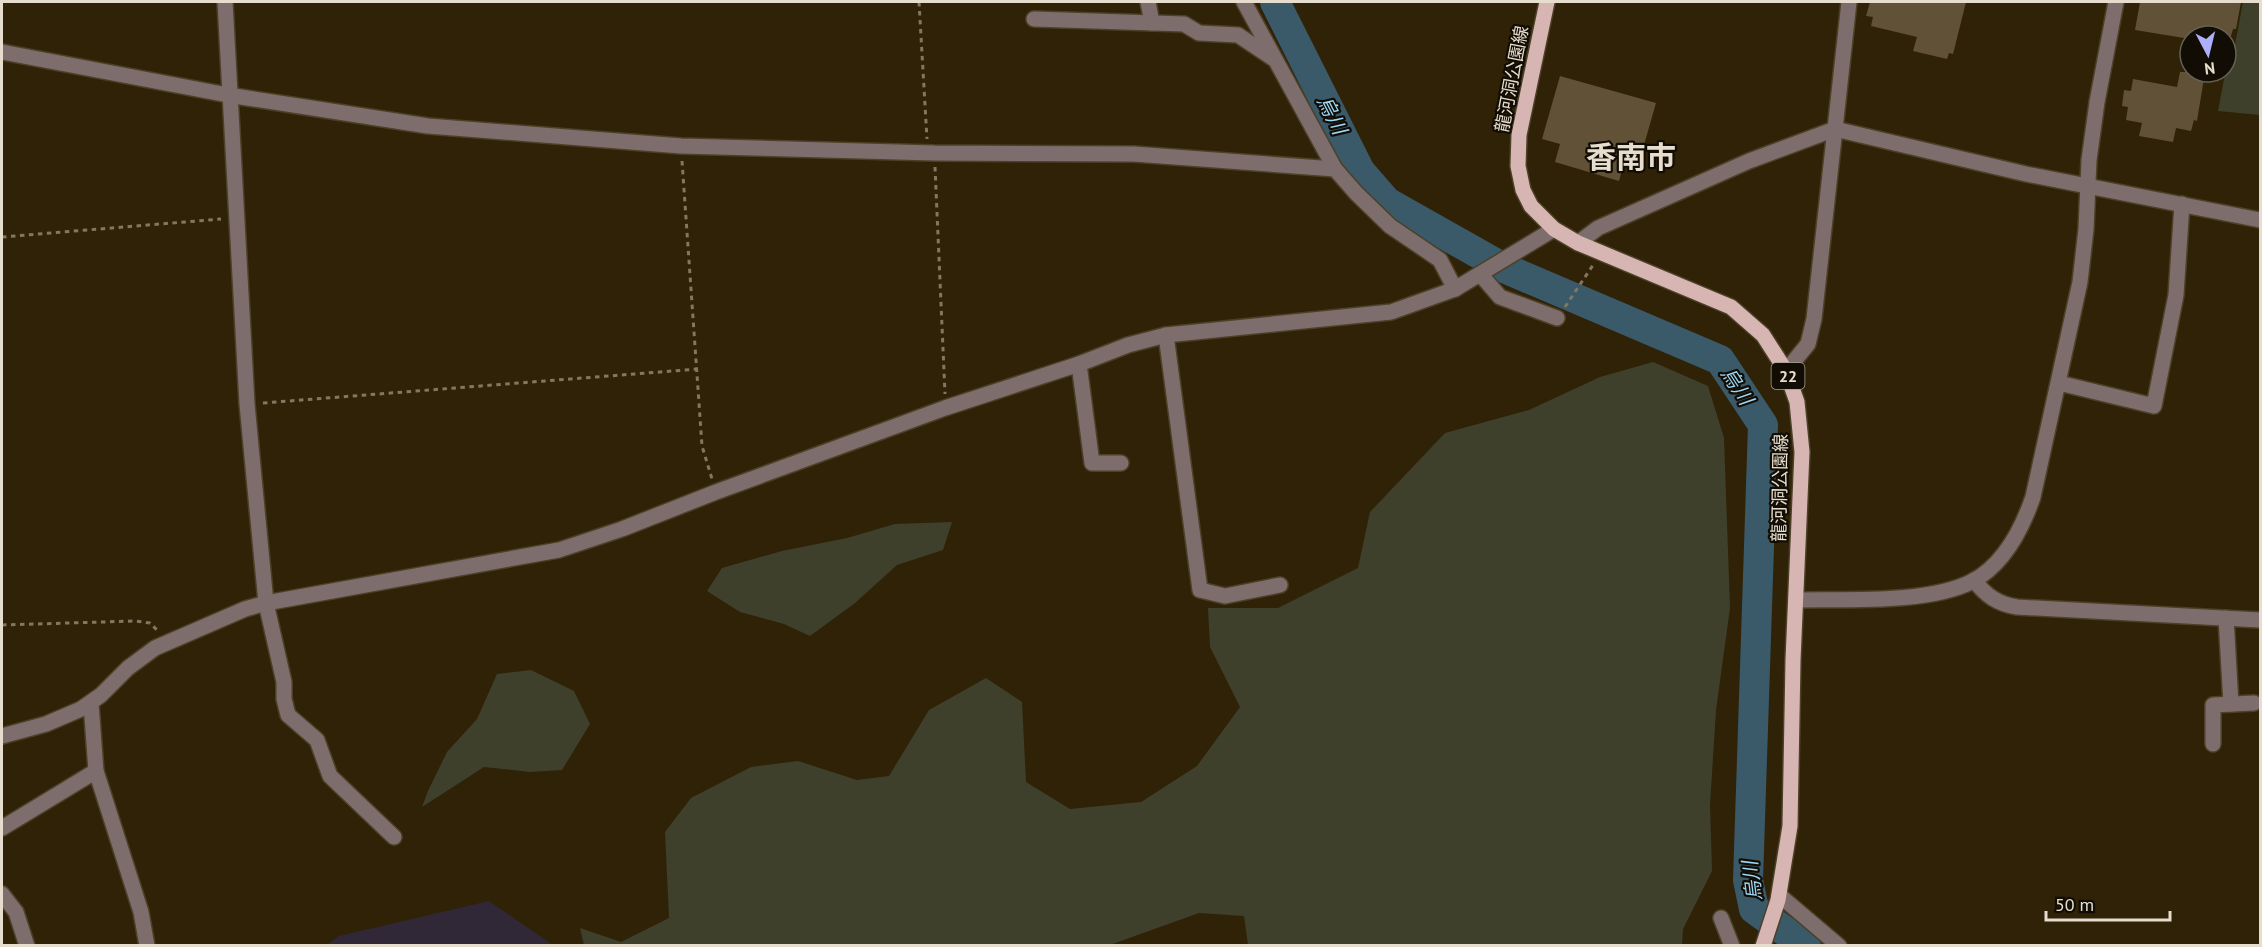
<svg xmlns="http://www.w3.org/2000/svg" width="2262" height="947" font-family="'PT Sans','Noto Sans JP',sans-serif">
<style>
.education{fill:#312837}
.green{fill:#3e402c}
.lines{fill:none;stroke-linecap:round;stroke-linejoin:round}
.river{stroke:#3a5a6a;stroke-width:30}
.building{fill:#615237}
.minor-casing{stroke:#4c4027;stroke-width:18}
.major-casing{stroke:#4c4027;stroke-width:18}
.path{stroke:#827761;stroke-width:3;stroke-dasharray:4.5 4.5;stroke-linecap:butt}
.minor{stroke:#7d6d6c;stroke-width:15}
.major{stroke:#d7b5b3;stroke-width:15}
.labels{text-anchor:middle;stroke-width:4.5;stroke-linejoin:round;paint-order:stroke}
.shield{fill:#120d04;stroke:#a69f91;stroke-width:1.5}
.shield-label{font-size:16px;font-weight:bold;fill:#e6ddce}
.street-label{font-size:18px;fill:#e6ddce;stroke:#120d04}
.water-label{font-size:20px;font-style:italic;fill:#9cd8f8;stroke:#120d04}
.town-label{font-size:30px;font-weight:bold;fill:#e6ddce;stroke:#120d04}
</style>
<rect width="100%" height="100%" fill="#2f2207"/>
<path class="education" d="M489 901 553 945 325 946 339 936Z"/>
<g class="green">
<path d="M2243 2H2260V115L2218 111 2229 53 2234 50Z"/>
<path d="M1653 362 1708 386 1724 438 1730 608 1716 710 1710 805 1712 871 1683 929 1682 945H1248L1244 916 1199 913 1107 946 584 945 580 928 621 942 669 918 665 832 691 798 751 767 798 761 857 780 889 776 929 710 986 678 1022 702 1026 782 1070 809 1141 802 1197 766 1240 707 1210 647 1208 608H1278L1358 568 1370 512 1445 433 1529 410 1600 377Z"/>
<path d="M952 522 943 550 897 565 855 603 810 636 784 624 740 612 707 591 722 568 782 551 847 538 895 524Z"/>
<path d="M531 670 574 691 590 724 562 770 530 772 484 767 422 807 428 791 447 752 477 719 497 674Z"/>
</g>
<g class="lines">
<path class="river" d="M1275 2 1360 171 1387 202 1504 268 1720 360 1763 425 1748 880 1754 909 1806 946"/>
</g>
<g class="building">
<path d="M1870 2H1966L1953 54 1949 53 1947 59 1913 51 1917 37 1871 26 1873 17 1866 16Z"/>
<path d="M2140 2H2241L2236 29H2233L2231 36H2190V39L2135 30Z"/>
<path d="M2180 72H2205L2197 121 2194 120 2191 131 2176 128 2173 142 2139 136 2142 123 2126 120 2128 107 2122 106 2124 90 2131 91 2133 79 2177 87Z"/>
<path d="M1560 76 1656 103 1638 166 1624 162 1619 181 1555 162 1560 144 1542 139Z"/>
</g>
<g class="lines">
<defs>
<g id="minor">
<path d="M225 2 247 404 266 603 284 682V699L288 715 317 740 330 776 394 837"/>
<path d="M1148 2 1152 23"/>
<path d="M1244 2 1335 169 1356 193 1390 226 1440 260 1455 289"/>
<path d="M1034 19 1184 24 1199 33 1238 35 1274 59"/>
<path d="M2 52 228 95 428 126 681 146 934 153 1134 154 1335 169"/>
<path d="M1578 243 1598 228 1749 161 1835 129 2026 174 2260 220"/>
<path d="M1481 275 1500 297 1557 318"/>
<path d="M1166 335 1200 590 1225 596 1280 585"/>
<path d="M1079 364 1092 463H1121"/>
<path d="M1786 371 1808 344 1814 319 1849 2"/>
<path d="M2059 383 2154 406 2176 295 2182 204"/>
<path d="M1974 580C1986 596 1998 604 2017 607L2260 620"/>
<path d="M1797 600C1847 599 1929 604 1973 581 2004 564 2022 529 2033 497L2080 282 2086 229 2089 160 2097 102 2116 2"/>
<path d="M2226 618 2231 704"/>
<path d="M91 703 96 771 141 912 147 946"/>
<path d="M2 736 46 724 81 709 101 695 128 668 155 648 245 609 266 603 559 550 622 529 716 492 945 408 1079 364 1128 345 1166 335 1391 312 1455 289 1554 229"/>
<path d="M2213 744V705L2254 703"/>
<path d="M2 828 96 771"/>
<path d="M2 894 16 912 27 946"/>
<path d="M1779 895 1839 946"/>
<path d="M1721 918 1732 946"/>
</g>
<path id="major" d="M1547 2 1519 135 1518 166 1523 190 1531 206 1554 229 1578 243 1731 307 1763 335 1786 371 1797 402 1802 452 1793 660 1790 826 1778 900 1763 946"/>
</defs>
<use href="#minor" class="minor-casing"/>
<use href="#major" class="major-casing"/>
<g class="path">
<path d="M919 2 927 139"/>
<path d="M682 161 702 446 712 479"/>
<path d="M935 167 945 394"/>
<path d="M2 237 221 219"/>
<path d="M1565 307 1593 265"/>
<path d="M263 403 698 369"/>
<path d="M2 625 135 621 150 623 158 631"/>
</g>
<use href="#minor" class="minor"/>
<use href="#major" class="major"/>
</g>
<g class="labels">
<rect class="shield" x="1771.5" y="363" width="33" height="26" rx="4.5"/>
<g class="shield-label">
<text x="1788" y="382">22</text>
</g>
<g class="street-label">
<text transform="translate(1512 79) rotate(-79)" y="6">龍河洞公園線</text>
<text transform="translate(1780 488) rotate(-89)" y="6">龍河洞公園線</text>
</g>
<g class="water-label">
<text transform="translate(1332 115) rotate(63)" y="7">烏川</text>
<text transform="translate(1737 386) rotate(57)" y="7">烏川</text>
<text transform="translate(1752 881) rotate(-97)" y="7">烏川</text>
</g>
<g class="town-label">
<text x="1631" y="168">香南市</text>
</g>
</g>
<rect width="2262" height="947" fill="none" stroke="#e6ddce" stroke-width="6"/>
<g transform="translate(2208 54) rotate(173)"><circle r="28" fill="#120d04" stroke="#676055" stroke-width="1.5"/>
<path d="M0-4.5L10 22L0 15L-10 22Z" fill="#adaffb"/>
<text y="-9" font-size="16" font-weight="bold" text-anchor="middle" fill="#e6ddce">N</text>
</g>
<path d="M2046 911v9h124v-9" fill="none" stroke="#e6ddce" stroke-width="3"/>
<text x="2055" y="911" font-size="18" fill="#e6ddce" stroke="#120d04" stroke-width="4.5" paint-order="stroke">50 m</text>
</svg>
